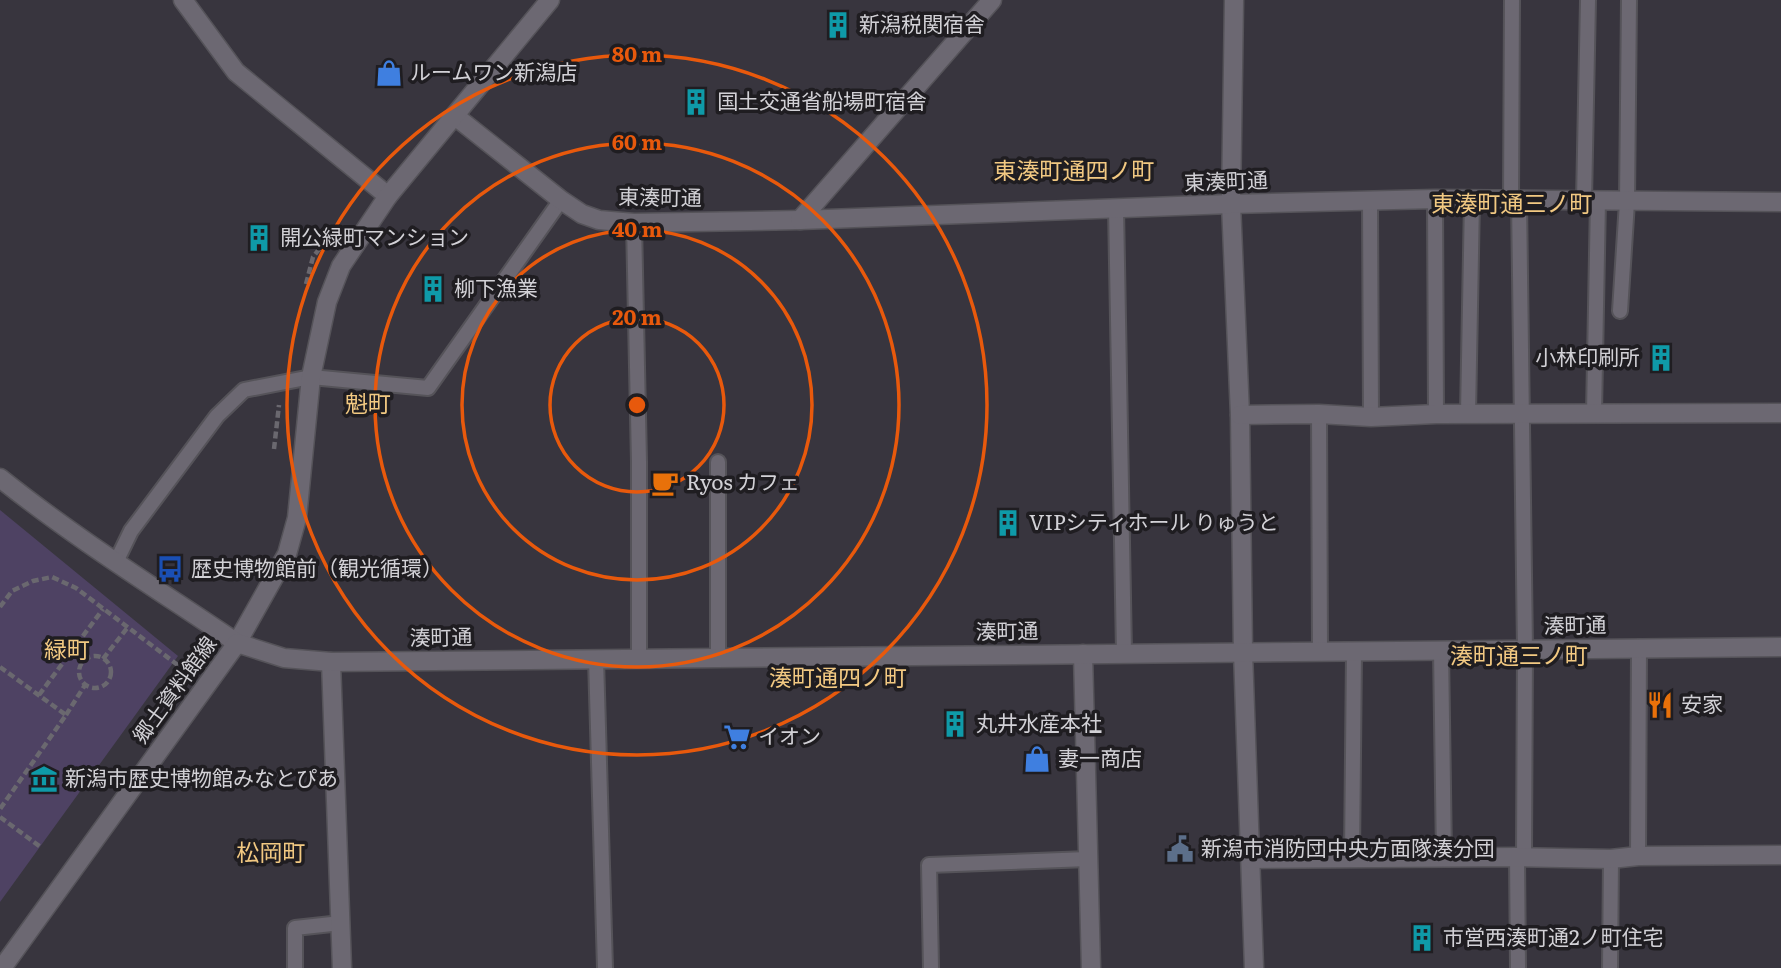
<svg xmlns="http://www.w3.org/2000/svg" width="1781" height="968" font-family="Literata,'Noto Sans JP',serif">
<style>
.green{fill:#4e4263}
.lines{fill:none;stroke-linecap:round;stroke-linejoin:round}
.service-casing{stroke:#555359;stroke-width:18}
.minor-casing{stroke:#555359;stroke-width:21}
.tertiary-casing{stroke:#555359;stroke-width:21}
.secondary-casing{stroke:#555359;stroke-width:21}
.path{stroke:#6a686f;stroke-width:4.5;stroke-dasharray:7 3.5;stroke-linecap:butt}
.service{stroke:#6c6872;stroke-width:14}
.minor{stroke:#6c6872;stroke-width:18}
.tertiary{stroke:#6c6872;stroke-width:18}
.secondary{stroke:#6c6872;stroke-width:18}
.ring{fill:none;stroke:#e8590c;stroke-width:3.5}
.labels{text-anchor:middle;stroke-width:7;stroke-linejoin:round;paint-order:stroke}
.poi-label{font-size:21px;fill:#d2d1d6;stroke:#1f1d21;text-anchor:start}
.street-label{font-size:21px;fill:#d2d1d6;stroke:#1f1d21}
.neighbourhood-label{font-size:23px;fill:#f2c982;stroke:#1f1d21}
.centre{fill:#e8590c;stroke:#1f1d21;stroke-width:3.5}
.ring-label{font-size:21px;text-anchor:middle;font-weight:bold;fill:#e8590c;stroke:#1f1d21;stroke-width:7;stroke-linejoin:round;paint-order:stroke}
</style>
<rect width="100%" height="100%" fill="#38353e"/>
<path class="green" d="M0 510 178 656 0 902Z"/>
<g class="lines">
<defs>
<g id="service">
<path d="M1435 199 1436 414"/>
<path d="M1511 200 1512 0"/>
<path d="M1519 200 1525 649 1524 857"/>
<path d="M1370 201 1371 417"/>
<path d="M1584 201 1588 0"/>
<path d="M1116 208 1124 653"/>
<path d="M634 223 639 462V660"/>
<path d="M1620 311 1627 202 1629 0"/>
<path d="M1319 414 1320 651"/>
<path d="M1468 414 1472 200"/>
<path d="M1594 414 1598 200"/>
<path d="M116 562 131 531 217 416 244 390 311 377 428 388 561 200"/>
<path d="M1441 650 1444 857"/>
<path d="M718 658V462"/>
<path d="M596 659 605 968"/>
<path d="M1638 856 1639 648"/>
<path d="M1352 857 1354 652"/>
<path d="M1517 857 1518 968"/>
<path d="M295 968V928L341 923"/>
<path d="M931 968 929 865 1088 859"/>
<path d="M1610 968 1611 859"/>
</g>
<g id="minor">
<path d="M183 0 236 72 388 196"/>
<path d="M1234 0 1231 204 1240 415 1243 652 1254 968"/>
<path d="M455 116 561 200 582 214 599 220 634 223 800 220 1231 204 1435 199 1781 202"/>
<path d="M800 220 992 0"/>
<path d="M1240 415 1319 414 1371 417 1436 414 1781 413"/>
<path d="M237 643 287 554 297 518 311 377 327 302 341 266 388 196 550 0"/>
<path d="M1083 654 1091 968"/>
<path d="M331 662 342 968"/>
<path d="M1251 859 1517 857 1611 859 1638 856 1781 855"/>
</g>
<path id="tertiary" d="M0 478C75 538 157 589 237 643"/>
<path id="secondary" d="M2 968 237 643 284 658 331 662 1781 647"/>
</defs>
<use href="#service" class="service-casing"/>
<use href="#minor" class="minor-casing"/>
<use href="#tertiary" class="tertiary-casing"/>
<use href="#secondary" class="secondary-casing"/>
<g class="path">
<path d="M306 284 313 257 332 233"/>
<path d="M274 449 279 405"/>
<path d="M0 607 12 591 33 581 52 577 76 588 179 666"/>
<circle cx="95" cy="672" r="16"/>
<path d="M103 659 128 627"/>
<path d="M0 667 66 715 0 809"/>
<path d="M39 695 103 609"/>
<path d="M66 715 85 685"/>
<path d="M0 817 42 848"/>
</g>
<use href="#service" class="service"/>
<use href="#minor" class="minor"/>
<use href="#tertiary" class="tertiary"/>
<use href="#secondary" class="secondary"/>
</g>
<g class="ring">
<circle cx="637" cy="405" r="87"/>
<circle cx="637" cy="405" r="175"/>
<circle cx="637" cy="405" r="262"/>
<circle cx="637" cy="405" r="350"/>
</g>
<defs>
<symbol id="building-bare" viewBox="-9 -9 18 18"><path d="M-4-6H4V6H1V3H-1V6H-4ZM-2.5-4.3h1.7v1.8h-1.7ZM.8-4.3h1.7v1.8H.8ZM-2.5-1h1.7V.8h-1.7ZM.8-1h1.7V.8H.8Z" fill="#0f9aa8" stroke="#1f1d21" stroke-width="2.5" paint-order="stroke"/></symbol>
<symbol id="shop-bare" viewBox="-9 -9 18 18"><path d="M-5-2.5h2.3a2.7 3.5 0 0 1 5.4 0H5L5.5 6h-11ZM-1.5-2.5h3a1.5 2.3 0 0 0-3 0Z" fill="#3f7fe0" stroke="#1f1d21" stroke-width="2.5" paint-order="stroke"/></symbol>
<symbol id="cafe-bare" viewBox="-9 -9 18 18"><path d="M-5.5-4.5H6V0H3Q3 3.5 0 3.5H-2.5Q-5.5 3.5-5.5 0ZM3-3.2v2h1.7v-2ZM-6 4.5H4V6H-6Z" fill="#e8710a" stroke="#1f1d21" stroke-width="2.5" paint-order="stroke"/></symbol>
<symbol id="bus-bare" viewBox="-9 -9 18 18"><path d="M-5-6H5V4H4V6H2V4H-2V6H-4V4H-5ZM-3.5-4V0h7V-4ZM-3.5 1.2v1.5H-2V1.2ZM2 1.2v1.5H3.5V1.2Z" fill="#1a4fb4" stroke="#1f1d21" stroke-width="2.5" paint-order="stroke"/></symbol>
<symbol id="restaurant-bare" viewBox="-9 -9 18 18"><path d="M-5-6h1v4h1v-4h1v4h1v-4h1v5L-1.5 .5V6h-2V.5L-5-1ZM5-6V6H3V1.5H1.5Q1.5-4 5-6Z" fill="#e8710a" stroke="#1f1d21" stroke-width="2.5" paint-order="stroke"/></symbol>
<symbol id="supermarket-bare" viewBox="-9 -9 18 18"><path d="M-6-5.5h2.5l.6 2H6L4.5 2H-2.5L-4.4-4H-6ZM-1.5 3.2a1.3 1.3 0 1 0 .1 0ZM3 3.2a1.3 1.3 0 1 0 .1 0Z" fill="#3f7fe0" stroke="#1f1d21" stroke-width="2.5" paint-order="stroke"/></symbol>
<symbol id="museum-bare" viewBox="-9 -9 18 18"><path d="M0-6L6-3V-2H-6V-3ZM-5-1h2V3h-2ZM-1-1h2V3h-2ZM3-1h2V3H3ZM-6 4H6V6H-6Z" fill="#0f9aa8" stroke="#1f1d21" stroke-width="2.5" paint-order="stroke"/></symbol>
<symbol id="civic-bare" viewBox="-9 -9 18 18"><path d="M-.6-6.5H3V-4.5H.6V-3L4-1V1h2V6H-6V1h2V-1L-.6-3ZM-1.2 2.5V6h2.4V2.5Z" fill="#5c6f8a" stroke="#1f1d21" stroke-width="2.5" paint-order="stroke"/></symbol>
</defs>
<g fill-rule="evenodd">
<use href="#building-bare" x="819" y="6" width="38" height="38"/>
<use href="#shop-bare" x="370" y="54" width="38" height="38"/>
<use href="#building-bare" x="677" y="83" width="38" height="38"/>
<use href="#building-bare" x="240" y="219" width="38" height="38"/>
<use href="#building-bare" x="414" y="270" width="38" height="38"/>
<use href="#building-bare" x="1642" y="339" width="38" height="38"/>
<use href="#cafe-bare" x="646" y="464" width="38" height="38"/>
<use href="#building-bare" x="989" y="504" width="38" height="38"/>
<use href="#bus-bare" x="151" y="550" width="38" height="38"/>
<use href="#restaurant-bare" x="1641" y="686" width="38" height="38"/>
<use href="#building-bare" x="936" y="705" width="38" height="38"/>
<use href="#supermarket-bare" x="718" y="718" width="38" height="38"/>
<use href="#shop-bare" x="1018" y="740" width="38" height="38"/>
<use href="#museum-bare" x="25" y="760" width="38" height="38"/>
<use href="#civic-bare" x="1161" y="830" width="38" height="38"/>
<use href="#building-bare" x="1403" y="919" width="38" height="38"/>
</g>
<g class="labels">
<g class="poi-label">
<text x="859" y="32">新潟税関宿舎</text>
<text x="410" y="80">ルームワン新潟店</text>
<text x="717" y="109">国土交通省船場町宿舎</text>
<text x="280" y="245">開公緑町マンション</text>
<text x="454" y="296">柳下漁業</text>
<text x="1640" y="365" text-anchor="end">小林印刷所</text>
<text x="686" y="490">Ryos カフェ</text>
<text x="1029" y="530">VIPシティホール りゅうと</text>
<text x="191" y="576">歴史博物館前（観光循環）</text>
<text x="1681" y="712">安家</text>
<text x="976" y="731">丸井水産本社</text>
<text x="758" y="744">イオン</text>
<text x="1058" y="766">妻一商店</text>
<text x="65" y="786">新潟市歴史博物館みなとぴあ</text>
<text x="1201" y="856">新潟市消防団中央方面隊湊分団</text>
<text x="1443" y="945">市営西湊町通2ノ町住宅</text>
</g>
<g class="street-label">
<text transform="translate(1226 182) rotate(-2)" y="7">東湊町通</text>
<text transform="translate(660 198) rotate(1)" y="7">東湊町通</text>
<text transform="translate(1575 626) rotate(-1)" y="7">湊町通</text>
<text transform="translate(1007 632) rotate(-1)" y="7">湊町通</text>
<text transform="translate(441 638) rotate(-1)" y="7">湊町通</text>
<text transform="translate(175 690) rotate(-54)" y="7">郷土資料館線</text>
</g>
<g class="neighbourhood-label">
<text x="1074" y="179">東湊町通四ノ町</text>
<text x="1512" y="212">東湊町通三ノ町</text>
<text x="368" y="412">魁町</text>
<text x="67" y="658">緑町</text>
<text x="1519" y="664">湊町通三ノ町</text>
<text x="838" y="686">湊町通四ノ町</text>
<text x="271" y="861">松岡町</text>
</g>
</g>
<circle cx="637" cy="405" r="10" class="centre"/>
<g class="ring-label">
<text x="637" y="62">80 m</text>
<text x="637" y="150">60 m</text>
<text x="637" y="237">40 m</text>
<text x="637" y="325">20 m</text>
</g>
</svg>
